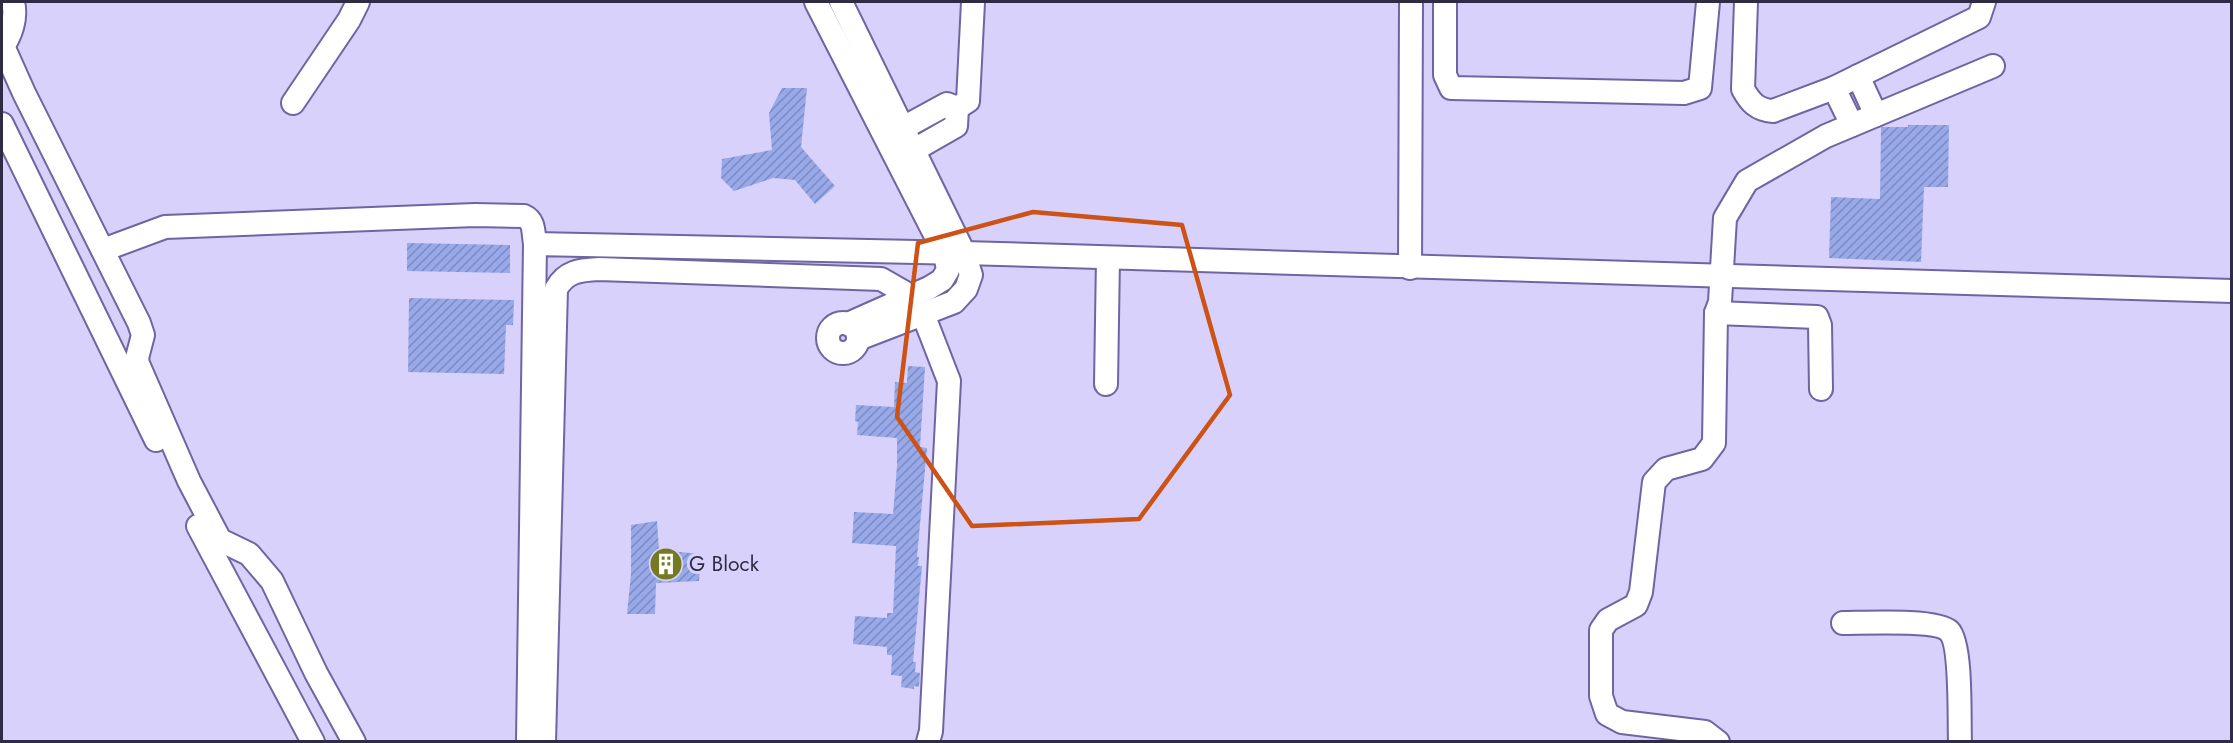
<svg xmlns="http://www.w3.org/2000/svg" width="2233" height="743" font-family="Jost,sans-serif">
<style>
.building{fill:url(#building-hatch)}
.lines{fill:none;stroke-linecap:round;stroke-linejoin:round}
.minor-casing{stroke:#7064a1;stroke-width:26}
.minor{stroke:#fff;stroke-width:22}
.marked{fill:none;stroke:#cc5215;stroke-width:4.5;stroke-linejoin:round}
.labels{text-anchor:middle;stroke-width:6;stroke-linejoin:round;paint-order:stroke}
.poi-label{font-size:21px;fill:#302b45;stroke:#d7d1fb;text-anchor:start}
</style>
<defs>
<pattern id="building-hatch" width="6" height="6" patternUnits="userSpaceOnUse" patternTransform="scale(1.5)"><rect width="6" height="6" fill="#98a9ea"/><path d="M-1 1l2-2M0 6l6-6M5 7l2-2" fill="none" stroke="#7c8abf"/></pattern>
</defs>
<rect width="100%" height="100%" fill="#d7d1fb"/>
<g class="building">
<path d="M782 88H807L801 147 835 186 815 204 795 180 773 178 734 191 721 178 722 159 772 150 769 113Z"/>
<path d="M1908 125H1949L1948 187H1924L1921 262 1829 258 1831 197 1880 199 1881 127H1908Z"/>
<path d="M407 243 510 245V273L407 271Z"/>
<path d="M409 298 514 300 513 325H506L504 374 408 372Z"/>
<path d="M908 366 925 367 920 447 927 448 917 557H919L918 566H922L913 662H916L915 672 920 673 919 687 914 686V689L901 687 902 676 891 675 892 655H887V647L853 644 855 616 887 618V613H893L896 546 852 543 854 512 893 514 897 466V438L857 435 858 422 855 421 856 405 894 407 895 382 907 383Z"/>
<path d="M657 521 659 550 701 554 699 581 656 583 655 614H627L631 574V525Z"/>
</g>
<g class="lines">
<defs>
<g id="minor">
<path d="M816 2 945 254 948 270 942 280 929 288 848 324"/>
<path d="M841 2 964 253 971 275 966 289 954 302 858 339"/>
<path d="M1445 2V75L1451 88 1684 93 1700 88 1708 2"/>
<path d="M1746 2 1743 89C1750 102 1757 110 1773 111L1834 88 1979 17 1984 2"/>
<path d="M3 46 24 93 139 323 143 335 137 358 138 364 189 481 220 540 249 554 272 581 316 673 354 742"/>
<path d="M2 48C11 35 17 18 13 2"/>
<path d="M1858 76 1876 115"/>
<path d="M1834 88 1852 125"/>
<path d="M293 103 349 20 358 2"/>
<path d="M2 124 156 440"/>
<path d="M903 128 947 104 957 108 968 101 973 2"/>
<path d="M914 150 956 126 957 108"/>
<path d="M103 250 165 227 475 215 524 216C535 221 533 233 535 244"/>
<path d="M1410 268 1411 2"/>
<path d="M1716 313 1817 317 1820 325 1821 389"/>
<circle cx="843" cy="338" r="15"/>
<path d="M1106 384 1108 258"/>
<path d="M198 526 313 742"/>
<path d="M1843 623C1863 623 1937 619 1949 631 1962 644 1959 721 1960 742"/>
<path d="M528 742 535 244 964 253 2232 291"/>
<path d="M544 742 556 289C566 271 580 270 599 269L881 279 909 295 923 314 949 381 931 731 928 742"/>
<path d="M1718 742 1705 732 1622 722 1607 714 1601 696V630L1608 620 1636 605 1641 592 1654 482 1666 469 1702 459 1714 443 1716 313 1720 302 1725 218 1747 181 1826 136 1993 66"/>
</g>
</defs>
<use href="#minor" class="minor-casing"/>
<use href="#minor" class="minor"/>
</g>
<path class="marked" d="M1033 212 1182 225 1230 395 1139 519 972 526 897 417 918 243Z"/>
<defs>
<symbol id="building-disc" viewBox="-11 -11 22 22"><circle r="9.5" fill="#757922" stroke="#d7d1fb"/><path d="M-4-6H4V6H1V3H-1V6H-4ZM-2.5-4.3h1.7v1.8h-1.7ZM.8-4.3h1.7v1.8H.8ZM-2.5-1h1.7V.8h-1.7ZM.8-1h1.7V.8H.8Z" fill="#fff"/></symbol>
</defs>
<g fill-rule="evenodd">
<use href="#building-disc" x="647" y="545" width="38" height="38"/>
</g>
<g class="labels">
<g class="poi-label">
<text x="689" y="571">G Block</text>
</g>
</g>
<rect width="2233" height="743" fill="none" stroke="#302b45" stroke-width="6"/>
</svg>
